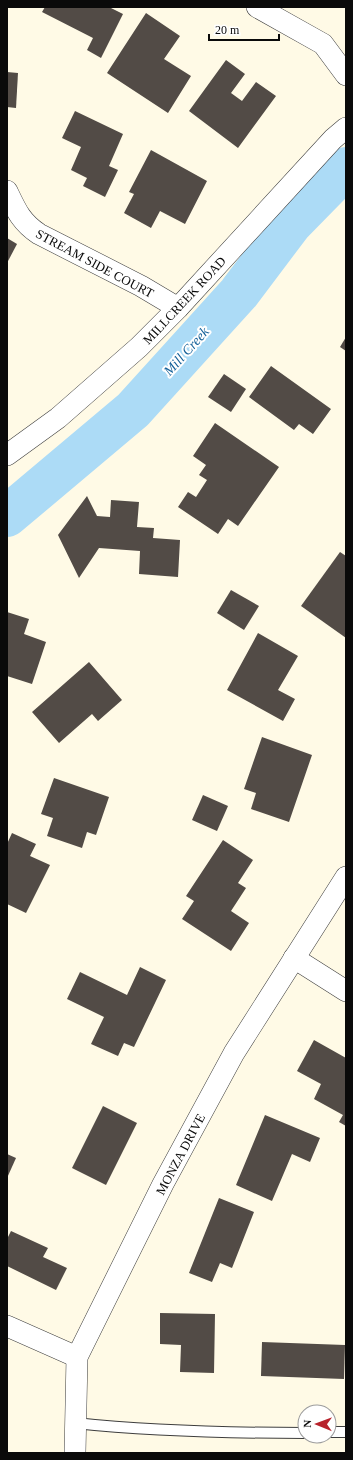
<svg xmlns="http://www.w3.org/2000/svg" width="353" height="1460" font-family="'Times New Roman',serif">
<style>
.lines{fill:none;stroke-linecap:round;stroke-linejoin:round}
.river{stroke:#acdbf6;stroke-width:42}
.building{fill:#524b46}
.service-casing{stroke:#3d3d3d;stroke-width:12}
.minor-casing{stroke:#3d3d3d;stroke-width:22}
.service{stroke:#fff;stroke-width:10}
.minor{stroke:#fff;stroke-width:21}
.labels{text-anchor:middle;stroke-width:4;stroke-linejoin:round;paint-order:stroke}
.street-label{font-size:13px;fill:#0a0a0a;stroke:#fff}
.water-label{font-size:14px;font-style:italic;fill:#156199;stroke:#fff}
</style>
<rect width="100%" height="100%" fill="#fffae6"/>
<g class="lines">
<path class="river" d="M7 516 133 410 239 293 291 224 346 168"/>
</g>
<g class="building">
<path d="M45 7H109L123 14 101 58 87 50 93 38 42 12Z"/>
<path d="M146 13 180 36 164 59 191 76 168 113 107 73Z"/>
<path d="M226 60 245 74 231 93 242 101 256 82 276 96 238 148 189 111Z"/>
<path d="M7 72 18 73 16 108 7 107Z"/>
<path d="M75 111 123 134 109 166 118 170 105 197 83 186 87 178 71 170 81 147 62 138Z"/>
<path d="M151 150 207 181 185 224 160 211 151 228 124 213 134 194 129 192Z"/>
<path d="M7 238 17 244 7 263Z"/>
<path d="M346 337V351L340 347Z"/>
<path d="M271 366 331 409 313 434 299 424 294 430 249 397Z"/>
<path d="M224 374 246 389 231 412 208 397Z"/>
<path d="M215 423 279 467 238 526 228 519 218 534 178 507 188 492 196 497 207 480 199 475 206 465 193 456Z"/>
<path d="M87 496 97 516 110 517 111 500 139 502 137 527 154 528 153 538 180 540 178 577 139 574 140 551 99 548 79 578 58 535Z"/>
<path d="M340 552 346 556V638L301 606Z"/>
<path d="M231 590 259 606 244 630 217 613Z"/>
<path d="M7 612 29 619 24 634 46 642 32 684 7 676Z"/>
<path d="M258 633 298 656 278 690 295 699 283 721 227 690Z"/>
<path d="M89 662 122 700 98 721 92 714 59 743 32 712Z"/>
<path d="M262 737 312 755 289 822 251 809 256 793 244 789Z"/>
<path d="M54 778 109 797 96 835 87 832 82 848 47 836 53 818 41 814Z"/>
<path d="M203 795 228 806 217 831 192 820Z"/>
<path d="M12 833 36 844 30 856 50 865 26 913 7 904V844Z"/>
<path d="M223 840 253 860 238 883 246 888 231 911 249 923 231 951 182 919 194 901 186 896Z"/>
<path d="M140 967 166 980 134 1047 124 1043 118 1056 91 1044 104 1017 67 999 80 972 127 995Z"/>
<path d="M314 1040 346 1058V1126L339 1122 343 1115 314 1099 321 1084 297 1071Z"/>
<path d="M103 1106 137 1123 106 1185 72 1168Z"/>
<path d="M265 1115 320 1138 310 1162 292 1154 272 1201 236 1185Z"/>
<path d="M7 1154 16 1158 7 1178Z"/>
<path d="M219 1198 254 1212 232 1268 220 1263 212 1282 189 1273Z"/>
<path d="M11 1231 48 1248 43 1257 67 1268 56 1290 7 1266V1239Z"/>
<path d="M160 1313 215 1314 214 1373 180 1372 181 1345 160 1344Z"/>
<path d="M262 1342 345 1345 344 1379 261 1376Z"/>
</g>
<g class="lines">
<defs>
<g id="service">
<path d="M75 1423C151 1431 228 1433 305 1433"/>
<path d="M329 1432H346"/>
</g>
<g id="minor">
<path d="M257 7 323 44 346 75"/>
<path d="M7 191C16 210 21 222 39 234L141 286 178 308"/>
<path d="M7 455 58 418 139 347 178 308 333 139 346 128"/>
<path d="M294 958 346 991"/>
<path d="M7 1326 77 1357"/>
<path d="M75 1453 77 1357 163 1184 234 1053 346 877"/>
</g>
</defs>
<use href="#service" class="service-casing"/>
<use href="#minor" class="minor-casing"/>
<use href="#service" class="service"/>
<use href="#minor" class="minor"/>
</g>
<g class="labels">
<g class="street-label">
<text transform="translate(95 263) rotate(28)" y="5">STREAM SIDE COURT</text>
<text transform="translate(184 300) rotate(-47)" y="5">MILLCREEK ROAD</text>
<text transform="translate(180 1154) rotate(-62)" y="5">MONZA DRIVE</text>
</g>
<g class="water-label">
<text transform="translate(186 351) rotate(-48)" y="5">Mill Creek</text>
</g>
</g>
<rect width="353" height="1460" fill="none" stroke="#0a0a0a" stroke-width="16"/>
<g transform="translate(317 1424) rotate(271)"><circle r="19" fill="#ffffff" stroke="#9d9d9d"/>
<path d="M0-3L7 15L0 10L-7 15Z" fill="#b8232c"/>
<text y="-6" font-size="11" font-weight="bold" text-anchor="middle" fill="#0a0a0a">N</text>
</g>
<path d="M209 34v6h70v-6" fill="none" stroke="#0a0a0a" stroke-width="2"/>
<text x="215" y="34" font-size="12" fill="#0a0a0a" stroke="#ffffff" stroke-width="3" paint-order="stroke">20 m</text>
</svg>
